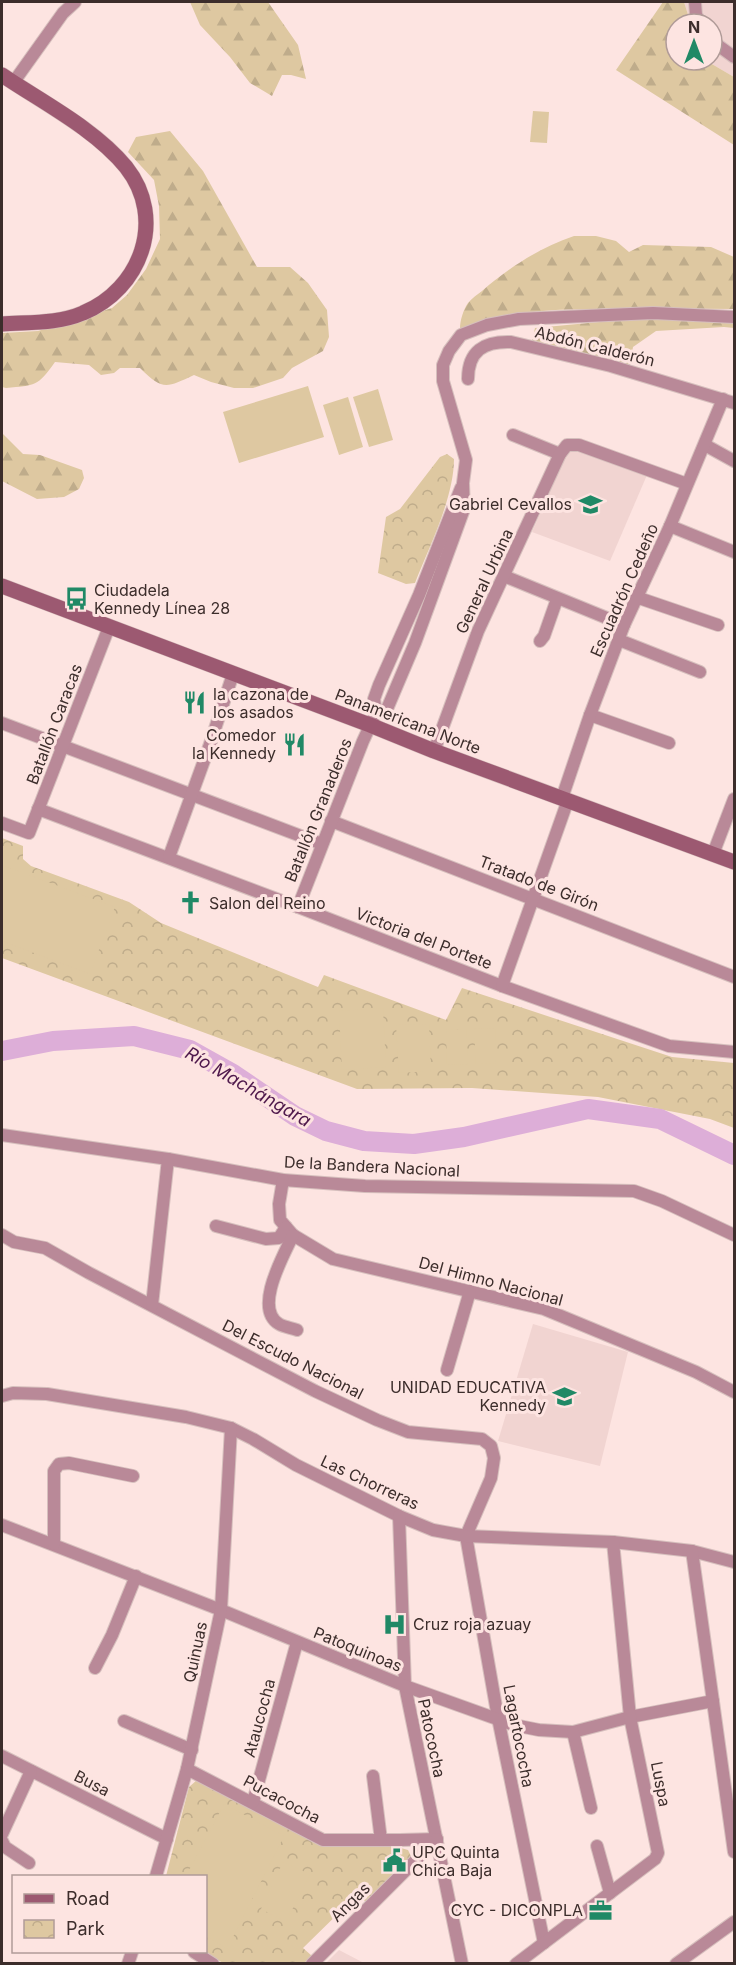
<svg xmlns="http://www.w3.org/2000/svg" width="736" height="1965" font-family="Inter,sans-serif">
<style>
.built{fill:#f1d4d1}
.forest{fill:url(#forest-firs)}
.park{fill:url(#park-crowns)}
.garden{fill:#dec8a1}
.lines{fill:none;stroke-linecap:round;stroke-linejoin:round}
.river{stroke:#ddaed8;stroke-width:20}
.minor-casing{stroke:#d6bfbd;stroke-width:14}
.secondary-casing{stroke:#d6bfbd;stroke-width:16}
.minor{stroke:#b98998;stroke-width:12}
.secondary{stroke:#9c5971;stroke-width:15}
.labels{text-anchor:middle;stroke-width:6;stroke-linejoin:round;paint-order:stroke}
.street-label{font-size:16px;fill:#3c2d2b;stroke:#fde4e1}
.poi-label{font-size:16px;fill:#3c2d2b;stroke:#fde4e1;text-anchor:start}
.water-label{font-size:18px;font-style:italic;fill:#4f194c;stroke:#fde4e1}
</style>
<defs>
<pattern id="forest-firs" width="22" height="20" patternUnits="userSpaceOnUse" patternTransform="scale(1.5)"><rect width="22" height="20" fill="#dec8a1"/><path d="M5 1l3.5 6h-7zM16 11l3.5 6h-7z" fill="#bfac8b"/></pattern>
<pattern id="park-crowns" width="20" height="18" patternUnits="userSpaceOnUse" patternTransform="scale(1.5)"><rect width="20" height="18" fill="#dec8a1"/><path d="M2 6a3 3 0 1 1 6 0M12 15a3 3 0 1 1 6 0" fill="none" stroke="#bfac8b"/></pattern>
</defs>
<rect width="100%" height="100%" fill="#fde4e1"/>
<g class="built">
<path d="M684 2H734V77L705 60H712V24H691Z"/>
<path d="M571 449H576L647 475 610 561 532 532 566 455Z"/>
<path d="M533 1324 628 1352 600 1466 498 1441Z"/>
<path d="M339 1950 364 1963H326Z"/>
</g>
<g class="forest">
<path d="M190 2H268L298 45 306 79 291 75H282L272 96 250 83 230 57 200 25Z"/>
<path d="M663 2H684L691 24H676V60H705L734 77V145L616 70Z"/>
<path d="M170 131 203 171 257 267H290L308 283 327 310 329 337 323 351 292 368 283 378 253 388H234L211 382 194 375C166 388 163 391 140 368H120L114 373 101 375 89 365 55 362C37 387 36 385 6 388L2 387V333L38 331 112 308 127 295 146 269 160 239 159 206 154 180 128 152 136 137Z"/>
<path d="M574 236H596L616 241 629 252 643 245 711 247 734 257V309L609 308C587 311 566 308 543 311 515 314 487 322 460 329 460 321 463 310 468 303 472 298 478 294 482 291 510 267 539 248 574 236Z"/>
<path d="M674 318 734 323V328L724 327 656 331 633 347 630 366 532 341 535 328 620 320Z"/>
<path d="M2 433 23 454 40 455 82 470 84 478 79 489 64 497 37 499 2 481Z"/>
</g>
<g class="park">
<path d="M447 454 454 459C454 498 429 547 415 583L406 584 378 573 386 517 400 509 440 457Z"/>
<path d="M2 838 23 846V859L31 866 129 902 161 923 318 987 324 975 446 1020 462 988 672 1057 734 1063V1128L710 1119 598 1097 472 1088 357 1089 2 958Z"/>
<path d="M197 1780 320 1845 394 1846 408 1850 411 1856 409 1860 368 1901H351L303 1948 312 1956 304 1963H223L204 1952H206V1876H166L189 1787Z"/>
</g>
<g class="garden">
<path d="M533 111 549 112 547 143 530 142Z"/>
<path d="M308 386 324 437 239 463 223 412Z"/>
<path d="M378 389 393 440 369 447 353 397Z"/>
<path d="M348 397 363 447 339 455 323 405Z"/>
<path d="M2 865 115 907 90 974 2 941Z"/>
<path d="M383 1008 386 1067 342 1070 339 1011Z"/>
<path d="M429 1024 431 1071 399 1073 396 1025Z"/>
<path d="M495 1028 496 1063 476 1064 474 1029Z"/>
<path d="M466 1029 468 1064 447 1065 446 1030Z"/>
<path d="M224 1804 284 1836 227 1949 206 1936V1876H186Z"/>
<path d="M283 1862 310 1874 286 1922 261 1909Z"/>
</g>
<g class="lines">
<path class="river" d="M2 1051 53 1041 134 1036 190 1050 233 1074 295 1116 326 1131 364 1141 414 1144 464 1137 588 1109 660 1119 734 1155"/>
<defs>
<g id="minor">
<path d="M695 2 696 15 701 24"/>
<path d="M712 41 734 57"/>
<path d="M13 83 63 13 75 2"/>
<path d="M468 379C468 351 484 341 511 342L611 366 734 403"/>
<path d="M513 435 560 454"/>
<path d="M705 445 734 461"/>
<path d="M670 526 734 552"/>
<path d="M504 576 624 625"/>
<path d="M636 597 718 625"/>
<path d="M619 640 700 672"/>
<path d="M540 641 544 636 557 599"/>
<path d="M376 713 387 709 415 643 464 509 463 483 466 460 443 381V365L449 351 461 335 487 325 519 319 653 313 734 317"/>
<path d="M590 715 669 743"/>
<path d="M2 723 322 844"/>
<path d="M434 751 478 631 560 454 567 445H579L687 484"/>
<path d="M562 798 590 715 624 625 670 526 723 399"/>
<path d="M38 809 298 907 502 986 669 1046 734 1052"/>
<path d="M331 821 734 977"/>
<path d="M2 823 29 833 109 627"/>
<path d="M713 854 734 799"/>
<path d="M169 857 209 747 233 674"/>
<path d="M298 907 363 741 376 713 374 699 379 685 419 595 461 488"/>
<path d="M502 986 568 800"/>
<path d="M2 1135 168 1159 283 1180 365 1186 634 1191 662 1201 734 1235"/>
<path d="M283 1180 279 1204 280 1220 293 1235 333 1259 544 1309 696 1372 734 1392"/>
<path d="M216 1226 266 1239 279 1238 286 1227"/>
<path d="M2 1235 14 1242 45 1248 89 1273 315 1391 377 1420 408 1432 482 1439 491 1446 494 1458 491 1478 466 1536 498 1718 544 1943"/>
<path d="M293 1235C284 1255 253 1308 279 1324 284 1327 292 1328 297 1330"/>
<path d="M152 1305 168 1159"/>
<path d="M447 1370 470 1291"/>
<path d="M2 1396 13 1393 47 1394 186 1417 231 1428 253 1439 296 1465 399 1516 433 1530 466 1536 613 1542 692 1551 734 1562"/>
<path d="M399 1516 405 1686 462 1964"/>
<path d="M2 1525 221 1610 405 1686 514 1725 539 1730 573 1732 630 1717 713 1701"/>
<path d="M54 1544V1471L59 1464 69 1463 133 1476"/>
<path d="M692 1551 734 1852"/>
<path d="M95 1668 112 1635 136 1576"/>
<path d="M124 1721 192 1750"/>
<path d="M573 1732 591 1808"/>
<path d="M2 1756 167 1839"/>
<path d="M187 1769 323 1840H400L437 1839"/>
<path d="M373 1776 381 1840"/>
<path d="M253 1802 297 1642"/>
<path d="M2 1834 31 1771"/>
<path d="M2 1841 5 1847 29 1863"/>
<path d="M597 1846 610 1893"/>
<path d="M156 1876 187 1769 221 1610 231 1428"/>
<path d="M194 1952 213 1964"/>
<path d="M128 1964 132 1952"/>
<path d="M312 1964 437 1839"/>
<path d="M516 1964 655 1859 658 1853 630 1717 613 1542"/>
<path d="M676 1964 734 1922"/>
</g>
<g id="secondary">
<path d="M2 75C42 102 95 129 126 167 167 219 141 289 83 313 58 324 28 322 2 324"/>
<path d="M2 586 370 725 434 751 734 862"/>
</g>
</defs>
<use href="#minor" class="minor-casing"/>
<use href="#secondary" class="secondary-casing"/>
<use href="#minor" class="minor"/>
<use href="#secondary" class="secondary"/>
</g>
<defs>
<symbol id="school-bare" viewBox="-9 -9 18 18"><path d="M0-5L7-2L0 1L-7-2ZM-4 1L0 2.5L4 1V4Q0 6-4 4Z" fill="#208966" stroke="#fde4e1" stroke-width="2.5" paint-order="stroke"/></symbol>
<symbol id="bus-bare" viewBox="-9 -9 18 18"><path d="M-5-6H5V4H4V6H2V4H-2V6H-4V4H-5ZM-3.5-4V0h7V-4ZM-3.5 1.2v1.5H-2V1.2ZM2 1.2v1.5H3.5V1.2Z" fill="#208966" stroke="#fde4e1" stroke-width="2.5" paint-order="stroke"/></symbol>
<symbol id="restaurant-bare" viewBox="-9 -9 18 18"><path d="M-5-6h1v4h1v-4h1v4h1v-4h1v5L-1.5 .5V6h-2V.5L-5-1ZM5-6V6H3V1.5H1.5Q1.5-4 5-6Z" fill="#208966" stroke="#fde4e1" stroke-width="2.5" paint-order="stroke"/></symbol>
<symbol id="church-bare" viewBox="-9 -9 18 18"><path d="M-1.2-6h2.4v3.5h3.3v2.4h-3.3V6h-2.4V-.1h-3.3v-2.4h3.3Z" fill="#208966" stroke="#fde4e1" stroke-width="2.5" paint-order="stroke"/></symbol>
<symbol id="hospital-bare" viewBox="-9 -9 18 18"><path d="M-5-5h3v3.5h4V-5h3V5h-3V1.5h-4V5h-3Z" fill="#208966" stroke="#fde4e1" stroke-width="2.5" paint-order="stroke"/></symbol>
<symbol id="civic-bare" viewBox="-9 -9 18 18"><path d="M-.6-6.5H3V-4.5H.6V-3L4-1V1h2V6H-6V1h2V-1L-.6-3ZM-1.2 2.5V6h2.4V2.5Z" fill="#208966" stroke="#fde4e1" stroke-width="2.5" paint-order="stroke"/></symbol>
<symbol id="office-bare" viewBox="-9 -9 18 18"><path d="M-6-3h4V-5.5h4V-3h4V5H-6ZM-1-4.5V-3h2v-1.5ZM-6 0V1H6V0Z" fill="#208966" stroke="#fde4e1" stroke-width="2.5" paint-order="stroke"/></symbol>
</defs>
<g fill-rule="evenodd">
<use href="#school-bare" x="574" y="488" width="33" height="33"/>
<use href="#bus-bare" x="60" y="582" width="33" height="33"/>
<use href="#restaurant-bare" x="178" y="686" width="33" height="33"/>
<use href="#restaurant-bare" x="278" y="728" width="33" height="33"/>
<use href="#church-bare" x="174" y="886" width="33" height="33"/>
<use href="#school-bare" x="548" y="1380" width="33" height="33"/>
<use href="#hospital-bare" x="378" y="1608" width="33" height="33"/>
<use href="#civic-bare" x="378" y="1844" width="33" height="33"/>
<use href="#office-bare" x="584" y="1894" width="33" height="33"/>
</g>
<g class="labels">
<g class="street-label">
<text transform="translate(595 346) rotate(14)" y="6">Abdón Calderón</text>
<text transform="translate(484 581) rotate(-65)" y="6">General Urbina</text>
<text transform="translate(624 590) rotate(-66)" y="6">Escuadrón Cedeño</text>
<text transform="translate(408 721) rotate(21)" y="6">Panamericana Norte</text>
<text transform="translate(54 724) rotate(-69)" y="6">Batallón Caracas</text>
<text transform="translate(318 810) rotate(-68)" y="6">Batallón Granaderos</text>
<text transform="translate(539 883) rotate(21)" y="6">Tratado de Girón</text>
<text transform="translate(424 938) rotate(21)" y="6">Victoria del Portete</text>
<text transform="translate(372 1166) rotate(3)" y="6">De la Bandera Nacional</text>
<text transform="translate(491 1281) rotate(15)" y="6">Del Himno Nacional</text>
<text transform="translate(293 1359) rotate(27)" y="6">Del Escudo Nacional</text>
<text transform="translate(370 1482) rotate(25)" y="6">Las Chorreras</text>
<text transform="translate(358 1649) rotate(22)" y="6">Patoquinoas</text>
<text transform="translate(195 1652) rotate(-78)" y="6">Quinuas</text>
<text transform="translate(259 1718) rotate(-75)" y="6">Ataucocha</text>
<text transform="translate(519 1736) rotate(79)" y="6">Lagartococha</text>
<text transform="translate(432 1738) rotate(78)" y="6">Patococha</text>
<text transform="translate(92 1783) rotate(27)" y="6">Busa</text>
<text transform="translate(661 1784) rotate(79)" y="6">Luspa</text>
<text transform="translate(282 1799) rotate(28)" y="6">Pucacocha</text>
<text transform="translate(350 1902) rotate(-45)" y="6">Angas</text>
</g>
<g class="poi-label">
<text x="572" y="510" text-anchor="end">Gabriel Cevallos</text>
<text x="94" y="596">Ciudadela<tspan x="94" dy="18">Kennedy Línea 28</tspan></text>
<text x="213" y="700">la cazona de<tspan x="213" dy="18">los asados</tspan></text>
<text x="276" y="741" text-anchor="end">Comedor<tspan x="276" dy="18">la Kennedy</tspan></text>
<text x="209" y="909">Salon del Reino</text>
<text x="546" y="1393" text-anchor="end">UNIDAD EDUCATIVA<tspan x="546" dy="18">Kennedy</tspan></text>
<text x="413" y="1630">Cruz roja azuay</text>
<text x="412" y="1858">UPC Quinta<tspan x="412" dy="18">Chica Baja</tspan></text>
<text x="583" y="1916" text-anchor="end">CYC - DICONPLA</text>
</g>
<g class="water-label">
<text transform="translate(248 1087) rotate(30)" y="6">Río Machángara</text>
</g>
</g>
<rect width="736" height="1965" fill="none" stroke="#3c2d2b" stroke-width="6"/>
<rect x="12" y="1875" width="195" height="78" fill="#fde4e1" stroke="#b09b98" stroke-width="1.5"/>
<rect x="24" y="1894" width="30" height="9" fill="#9c5971" stroke="#b09b98" stroke-width="1.5"/>
<text x="66" y="1905" font-size="18" fill="#3c2d2b">Road</text>
<rect x="24" y="1920" width="30" height="18" fill="url(#park-crowns)" stroke="#b09b98" stroke-width="1.5"/>
<text x="66" y="1935" font-size="18" fill="#3c2d2b">Park</text>
<g transform="translate(694 42)"><circle r="28" fill="#fde4e1" stroke="#b09b98" stroke-width="1.5"/>
<path d="M0-4.5L10 22L0 15L-10 22Z" fill="#208966"/>
<text y="-9" font-size="16" font-weight="bold" text-anchor="middle" fill="#3c2d2b">N</text>
</g>
</svg>
